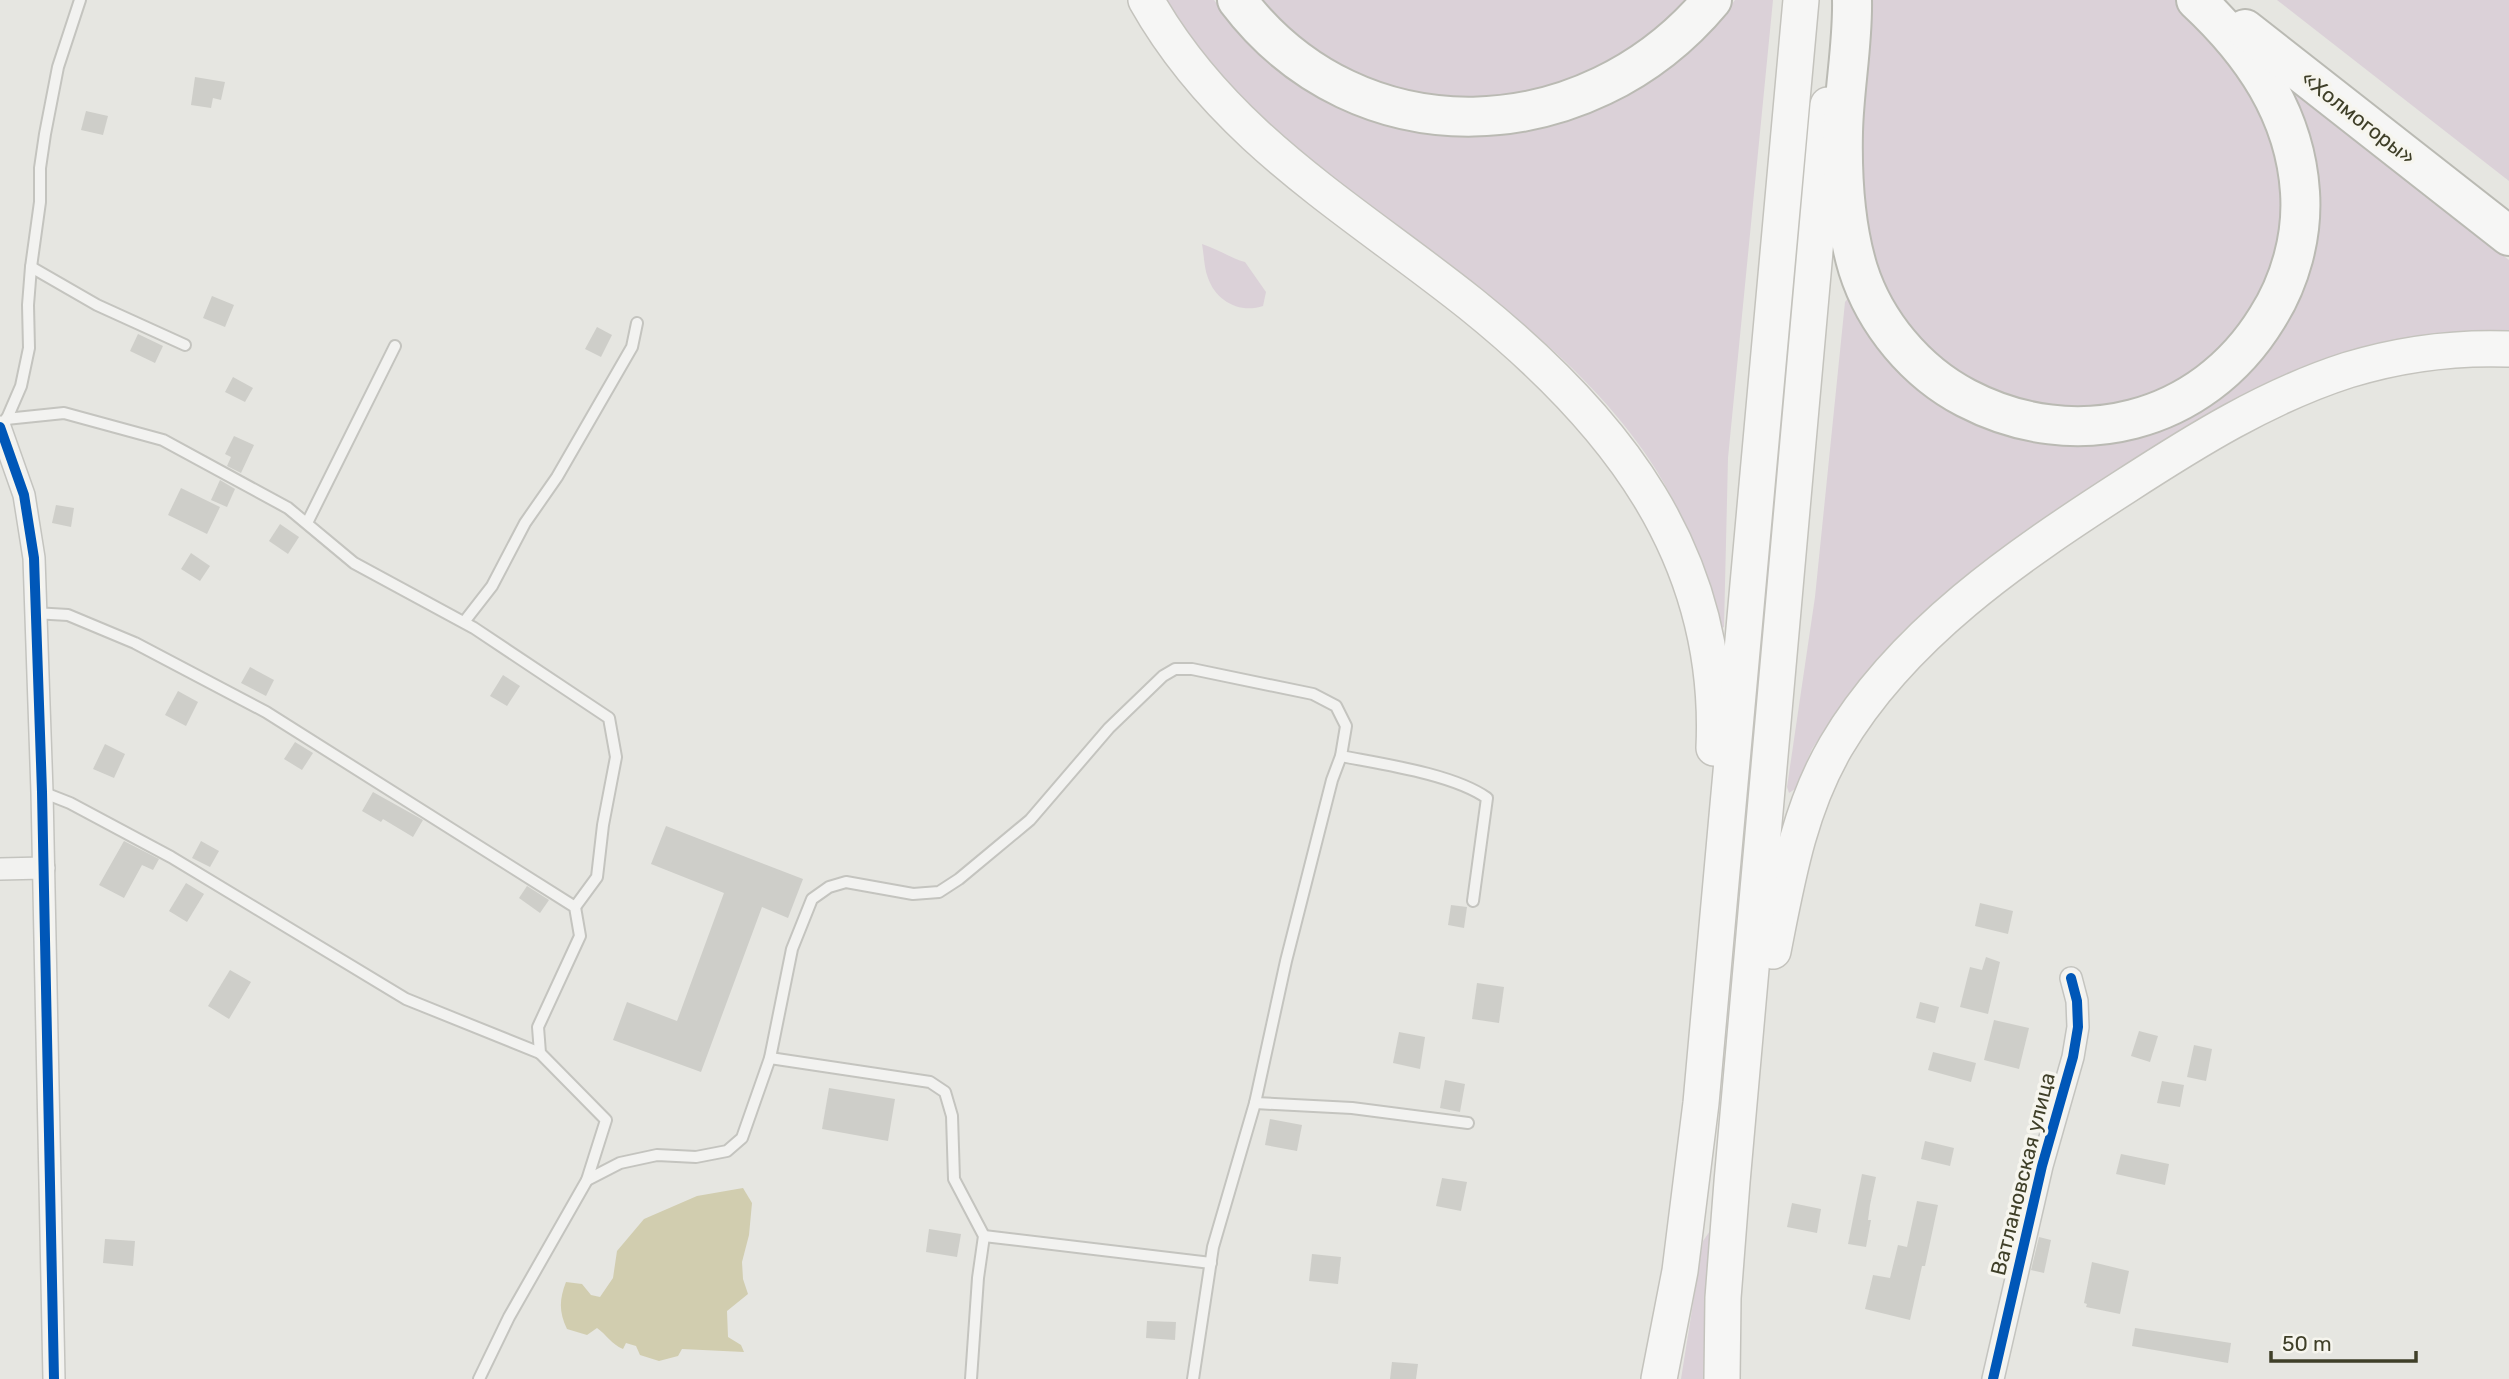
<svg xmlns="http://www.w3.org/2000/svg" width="2509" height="1379" font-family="Rubik,sans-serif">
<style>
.green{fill:#dbd1d8}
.water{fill:#d1cdaf}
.building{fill:#cecec9}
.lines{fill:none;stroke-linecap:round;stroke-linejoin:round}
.lane-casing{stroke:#c4c4bf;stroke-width:14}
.street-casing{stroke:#c4c4bf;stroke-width:24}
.primary-casing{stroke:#c4c3bd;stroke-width:38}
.highway-casing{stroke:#babab3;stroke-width:42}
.lane{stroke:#f2f2f0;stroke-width:10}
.street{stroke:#f2f2f0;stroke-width:21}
.primary{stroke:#f6f6f5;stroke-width:35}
.highway{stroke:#f6f6f5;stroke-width:38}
.cycleway-casing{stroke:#f6f5ee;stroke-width:15}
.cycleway{stroke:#0057b8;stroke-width:10}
.labels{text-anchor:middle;stroke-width:7;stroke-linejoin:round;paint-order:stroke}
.street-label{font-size:21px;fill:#3f3f28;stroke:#f6f5ee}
</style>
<rect width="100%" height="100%" fill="#e6e6e1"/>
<g class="green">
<path d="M1164 0H1214C1231 23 1248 46 1270 64 1409 181 1632 149 1735 0H1773L1728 458 1724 627 1720 629C1702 569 1685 512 1649 459 1553 317 1393 239 1267 127 1248 110 1216 78 1202 58 1188 39 1176 19 1164 0Z"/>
<path d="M1255 0H1687L1676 13 1625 55 1544 90 1489 99 1429 97 1377 84 1308 49Z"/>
<path d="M1870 0H2175L2193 15 2216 41 2270 125 2286 208 2274 264 2237 336 2170 390 2079 413 1992 394 1927 351 1885 295 1864 227 1859 142Z"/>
<path d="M2277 0H2509V181Z"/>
<path d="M2294 91 2509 260V333L2137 459 2008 545 1941 598 1903 631 1861 679 1833 717 1812 749 1795 789 1789 793 1787 787 1815 597 1845 302 1849 297C1866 324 1881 355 1904 377 1944 417 1999 437 2054 444L2281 327 2292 98Z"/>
<path d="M1202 244C1218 249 1230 258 1245 262L1266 292 1263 306C1240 314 1216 301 1208 278 1204 268 1204 255 1202 244Z"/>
<path d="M1710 1231 1712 1242 1704 1340 1705 1379H1681L1703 1241Z"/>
</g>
<path class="water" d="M743 1188 752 1203 749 1235 742 1262 743 1279 748 1294 727 1311 728 1337 741 1345 744 1352 682 1349 678 1356 659 1361 640 1355 636 1346 626 1343 623 1349C611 1344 607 1335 597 1328L587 1335 567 1329C559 1312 559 1300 566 1282L582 1284 591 1295 600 1297 613 1278 617 1251 644 1219 697 1196Z"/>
<g class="building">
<path d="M195 77 225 82 221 100 213 98 211 108 191 105Z"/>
<path d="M86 111 108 116 103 135 81 130Z"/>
<path d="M212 296 234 305 225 327 203 318Z"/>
<path d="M597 327 612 335 601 357 585 349Z"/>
<path d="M138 334 163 346 155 363 130 351Z"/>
<path d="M233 377 253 388 245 402 225 392Z"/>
<path d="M234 436 254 445 241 473 227 466 231 457 225 454Z"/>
<path d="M220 480 235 489 227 507 211 500Z"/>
<path d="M181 488 220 507 207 534 168 515Z"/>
<path d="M56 505 74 508 71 527 52 523Z"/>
<path d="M280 524 299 537 288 554 269 541Z"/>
<path d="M191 553 210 566 200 581 181 569Z"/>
<path d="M250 667 274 680 266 696 241 683Z"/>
<path d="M503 675 520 686 507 706 490 696Z"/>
<path d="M178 691 198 702 186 726 165 715Z"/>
<path d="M295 742 313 753 302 770 284 759Z"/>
<path d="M105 744 125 754 114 778 93 769Z"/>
<path d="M373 792 423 820 413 837 383 819 381 822 362 811Z"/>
<path d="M666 826 803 879 788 918 762 907 701 1072 613 1040 627 1002 677 1021 724 893 651 864Z"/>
<path d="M124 841 159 859 153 870 142 865 124 898 99 885Z"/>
<path d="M201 841 219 851 210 867 192 858Z"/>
<path d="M186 883 204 894 187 922 169 911Z"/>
<path d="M527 886 549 900 540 913 519 898Z"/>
<path d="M1980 903 2013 911 2008 934 1975 926Z"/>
<path d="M1451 905 1467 907 1464 928 1448 925Z"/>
<path d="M1986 957 2000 962 1988 1014 1960 1007 1970 967 1982 970Z"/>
<path d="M230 970 251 982 229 1019 208 1006Z"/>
<path d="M1477 983 1504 987 1499 1023 1472 1019Z"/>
<path d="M1920 1002 1939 1007 1935 1023 1916 1018Z"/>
<path d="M1994 1020 2029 1028 2019 1069 1984 1060Z"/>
<path d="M2139 1031 2158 1036 2150 1062 2131 1056Z"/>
<path d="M1399 1032 1425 1037 1420 1069 1393 1063Z"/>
<path d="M2194 1045 2212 1049 2206 1081 2187 1077Z"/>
<path d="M1933 1052 1976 1063 1971 1082 1928 1070Z"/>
<path d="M1445 1080 1465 1084 1460 1112 1440 1108Z"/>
<path d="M2162 1081 2184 1085 2180 1107 2157 1103Z"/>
<path d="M829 1088 895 1099 888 1141 822 1129Z"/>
<path d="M1270 1119 1302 1125 1297 1151 1265 1145Z"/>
<path d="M1925 1141 1954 1148 1950 1166 1921 1159Z"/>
<path d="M2121 1154 2169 1164 2165 1185 2116 1174Z"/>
<path d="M1862 1174 1876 1177 1870 1205 1868 1220H1871L1866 1247 1848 1244Z"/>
<path d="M1442 1178 1467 1182 1461 1211 1436 1206Z"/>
<path d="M1917 1201 1938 1205 1925 1266H1922L1910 1320 1865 1309 1873 1275 1890 1278 1898 1245 1907 1247Z"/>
<path d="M1792 1203 1821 1209 1817 1233 1787 1227Z"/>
<path d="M929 1229 961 1234 957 1257 926 1252Z"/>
<path d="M2039 1237 2051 1240 2044 1273 2031 1270Z"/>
<path d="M105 1239 135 1241 133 1266 103 1263Z"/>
<path d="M1312 1254 1341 1257 1338 1284 1309 1281Z"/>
<path d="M2092 1262 2129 1271 2120 1314 2086 1307 2087 1304 2084 1303Z"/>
<path d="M1147 1321 1176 1322 1175 1340 1146 1338Z"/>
<path d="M2135 1328 2231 1343 2228 1363 2132 1346Z"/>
<path d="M1392 1362 1418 1364 1416 1379H1390Z"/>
</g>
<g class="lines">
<defs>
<g id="lane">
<path d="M31 267 97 305 185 345"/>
<path d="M6 419 64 413 163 440 288 508 354 563 474 628 609 718 616 757 603 825 597 877 575 907"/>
<path d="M5 423 21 386 29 348 28 305 31 267 40 202V168L45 134 58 67 80 0"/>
<path d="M307 523 395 346"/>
<path d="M34 613 68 615 135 643 266 712 575 907 580 936 538 1027 540 1053 606 1120 587 1180 509 1317 479 1379"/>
<path d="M464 622 492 586 525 523 557 477 632 347 637 323"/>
<path d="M1341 756C1382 764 1453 774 1487 798L1473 901"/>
<path d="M42 792 70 803 171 857 406 999 540 1053"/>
<path d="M770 1058 930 1082 945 1092 952 1116 954 1179 984 1236 978 1278 971 1379"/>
<path d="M1255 1103 1352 1108 1468 1123"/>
<path d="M587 1180 620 1163 657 1155 696 1157 727 1151 742 1138 770 1058 792 949 812 899 829 887 846 882 913 894 939 892 959 879 1030 820 1109 728 1163 676 1175 669H1192L1313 694 1336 706 1346 726 1341 756 1332 780 1286 961 1255 1103 1213 1247 1193 1379"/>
<path d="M984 1236 1211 1263"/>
</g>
<g id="street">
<path d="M0 427 24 495 34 558 42 792 54 1379"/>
<path d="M0 869 44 868"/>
<path d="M1993 1379 2042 1166 2073 1057 2078 1027 2077 1001 2071 978"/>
</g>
<g id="primary">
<path d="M1146 0C1223 137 1352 209 1471 304 1614 419 1723 554 1714 748"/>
<path d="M1773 951C1787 880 1799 809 1836 746 1902 634 2017 556 2124 487 2195 441 2267 396 2348 370 2400 354 2454 347 2509 349"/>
<path d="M1659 1379 1680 1271 1701 1103 1801 0"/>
<path d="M1722 1379 1723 1298 1732 1182 1828 105"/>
</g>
<g id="highway">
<path d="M1237 0C1359 161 1587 150 1712 0"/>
<path d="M1852 0C1853 44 1844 88 1843 132 1842 177 1845 226 1858 269 1875 323 1916 372 1966 398 2075 455 2202 424 2267 318 2290 282 2303 236 2300 192 2295 114 2252 52 2196 0"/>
<path d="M2245 29 2509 236"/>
</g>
</defs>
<use href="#lane" class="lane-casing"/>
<use href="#street" class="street-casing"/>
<use href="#primary" class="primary-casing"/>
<use href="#highway" class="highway-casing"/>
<use href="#lane" class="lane"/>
<use href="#street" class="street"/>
<use href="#primary" class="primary"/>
<use href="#highway" class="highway"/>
<defs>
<g id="cycleway">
<path d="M0 427 24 495 34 558 42 792 54 1379"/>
<path d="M1993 1379 2042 1166 2073 1057 2078 1027 2077 1001 2071 978"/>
</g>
</defs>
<use href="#cycleway" class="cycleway-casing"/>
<use href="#cycleway" class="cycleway"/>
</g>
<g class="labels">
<g class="street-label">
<text transform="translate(2358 118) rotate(38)" y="7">«Холмогоры»</text>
<text transform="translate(2023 1174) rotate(-76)" y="7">Ватлановская улица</text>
</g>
</g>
<path d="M2271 1351v10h145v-10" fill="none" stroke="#3f3f28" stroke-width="3.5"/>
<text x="2282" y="1351" font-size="21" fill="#3f3f28" stroke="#f6f5ee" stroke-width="5" paint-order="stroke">50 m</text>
</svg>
